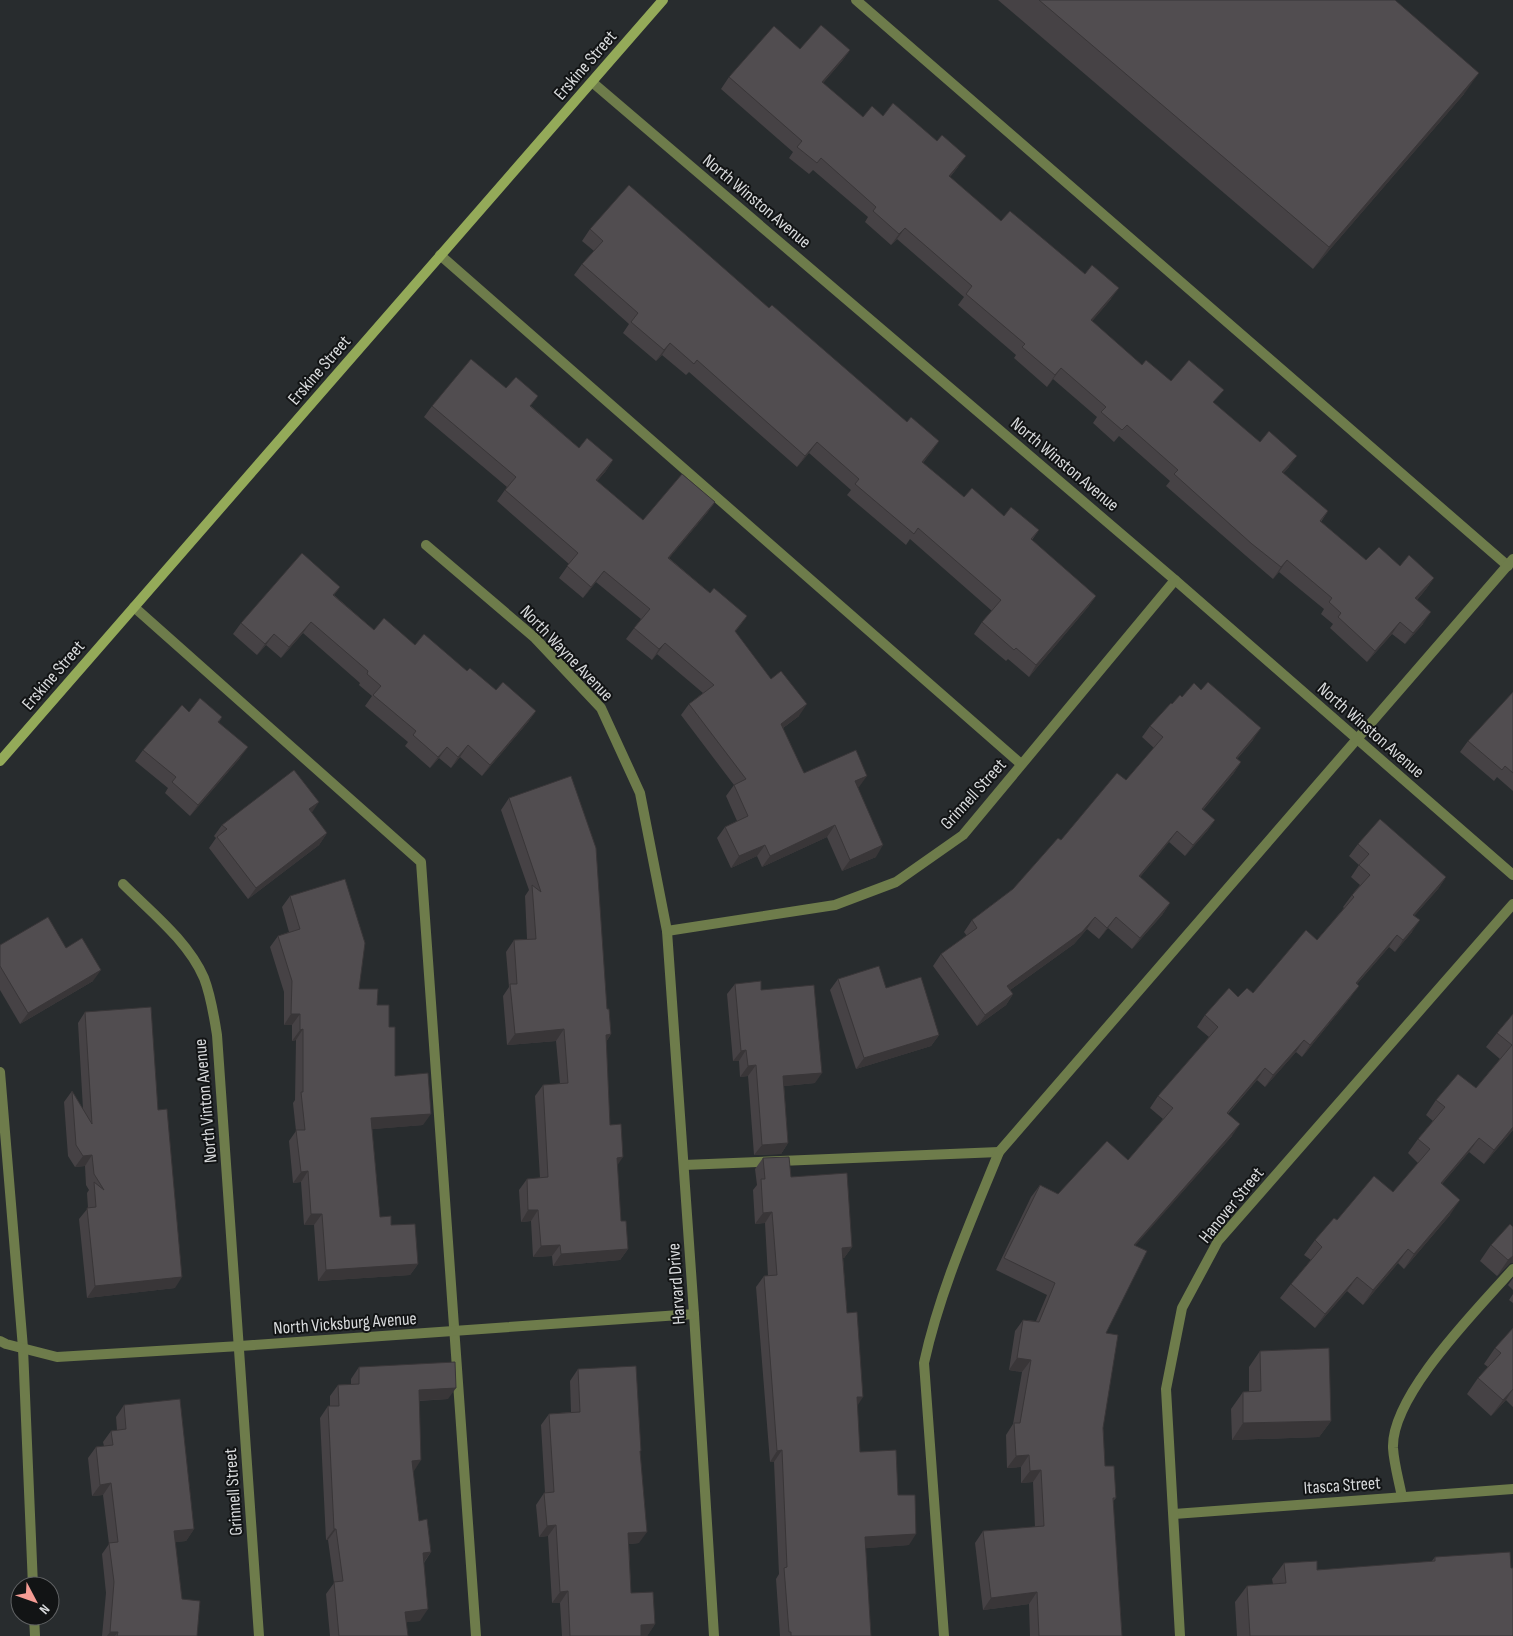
<svg xmlns="http://www.w3.org/2000/svg" width="1513" height="1636" font-family="'Sofia Sans Condensed',sans-serif">
<style>
.lines{fill:none;stroke-linecap:round;stroke-linejoin:round}
.lane{stroke:#6e7c4b;stroke-width:10}
.street{stroke:#6e7c4b;stroke-width:10}
.secondary{stroke:#94aa59;stroke-width:10}
.wall{fill:#464245}
.shaded-wall{fill:#393638}
.building{fill:#514d50;stroke:#393638}
.labels{text-anchor:middle;stroke-width:4;stroke-linejoin:round;paint-order:stroke}
.street-label{font-size:18px;fill:#d8dadc;stroke:#121415}
</style>
<rect width="100%" height="100%" fill="#282c2e"/>
<g class="lines">
<g class="lane">
<path d="M856 0 1508 566"/>
<path d="M440 255 1021 764"/>
<path d="M134 607 421 862 476 1636"/>
<path d="M0 1072 23 1348 33 1586"/>
<path d="M684 1165 999 1152"/>
<path d="M1402 1497C1399 1481 1394 1464 1393 1448 1391 1395 1478 1309 1513 1269"/>
<path d="M34 1616 35 1636"/>
<path d="M944 1636 924 1363C940 1290 971 1221 999 1152L1513 559"/>
</g>
<g class="street">
<path d="M592 82 1175 580 1513 875"/>
<path d="M426 545 535 638 601 708 640 793 667 931 694 1314 714 1636"/>
<path d="M123 884C151 912 188 941 204 978 211 996 214 1016 217 1035L259 1636"/>
<path d="M667 931 835 905 896 882 963 835 1175 580"/>
<path d="M0 1341 6 1344 57 1357 240 1346 694 1314"/>
<path d="M1174 1514 1513 1489"/>
<path d="M1180 1636 1166 1389 1182 1308 1218 1241 1513 904"/>
</g>
<path class="secondary" d="M0 761 663 0"/>
</g>
<g class="wall">
<path d="M998 0H1395L1464 94 1313 269Z"/>
<path d="M800 49 850 50 842 61 823 83 863 117 883 116 958 167 950 177 1001 221 1111 299 1092 321 1142 365 1171 381 1214 403 1289 467 1283 473 1328 511 1321 522 1366 560 1400 566 1434 578 1426 589 1417 600 1423 624 1405 644 1392 634 1367 662 1330 628 1333 624 1321 614 1324 609 1279 572 1273 579 1245 555 1166 486 1170 481 1119 436 1114 442 1093 423 1097 417 1053 379 1047 387 1014 358 1016 355 958 305 964 297 897 239 891 245 865 222 868 217 813 170 809 174 789 158 793 152 721 89 729 77Z"/>
<path d="M590 229 769 308 907 422 939 441 923 463 964 497 1004 516 1039 530 1032 540 1096 596 1088 607 1029 677 1008 659 1006 661 974 634 982 622 992 611 910 539 906 545 847 495 851 490 809 453 797 467 689 372 686 375 662 355 656 361 623 333 629 324 574 275 582 264 594 251 582 241Z"/>
<path d="M432 406H531L579 448 613 460 605 472 597 481 643 520 715 502 707 513 669 558 710 593 747 616 735 632 799 716 783 728 804 773 859 787H858L876 857 842 871 827 837 762 867 757 856 731 868 717 838 725 827 737 821 726 796 734 785 681 715 689 704 703 693 657 654 652 660 626 639 641 619 596 582 583 598 559 578 569 564 497 501 507 487 424 417Z"/>
<path d="M340 587 334 595 374 630 415 645 467 671 496 690 536 711 528 722 482 776 460 757 451 768 439 758 430 768 405 746 408 742 365 706 372 696 359 685 360 683 303 633 281 658 266 645 257 655 233 634 241 623Z"/>
<path d="M1513 692V791L1497 777 1494 781 1460 752 1468 741Z"/>
<path d="M1182 697 1253 740 1237 759 1241 762 1233 774 1203 810 1215 820 1207 831 1185 856 1169 842 1140 877 1170 903 1162 915 1132 949 1108 928 1099 939 1087 929 1074 944 1010 990 1013 994 1006 1005 977 1026 933 966 941 954 967 936 964 932 972 920 1013 889 1061 840 1126 780 1154 748 1142 737 1150 726 1172 704Z"/>
<path d="M189 712 222 717 219 722 240 758 190 816 165 793 168 788 135 761 143 750Z"/>
<path d="M509 798 607 1009 611 1034 606 1042 610 1125 617 1165 621 1221 628 1249 620 1260 553 1266 552 1256 533 1257 531 1221 521 1222 519 1190 527 1179 540 1178 535 1096 543 1085 560 1084 556 1041 507 1045 503 996 509 987 506 952 514 940 527 939 525 896 529 890 501 810Z"/>
<path d="M312 813 327 833 319 845 248 899 209 848 216 838 214 836 222 825Z"/>
<path d="M1358 844 1446 877 1438 889 1414 916 1412 932 1395 952 1389 947 1357 984 1350 998 1302 1057 1296 1052 1265 1087 1257 1080 1228 1114 1232 1136 1135 1245 1106 1333 1103 1428 1105 1466 1116 1498 1113 1501 1122 1636H1030L1029 1604 983 1610 975 1543 983 1531 1035 1527 1033 1482 1021 1483V1467L1007 1468 1006 1435 1013 1424 1022 1372 1009 1370 1015 1331 1023 1320 1036 1321 1047 1295 996 1270 1031 1197 1040 1185 1058 1194 1128 1160 1163 1119 1150 1108 1158 1096 1209 1037 1197 1027 1205 1015 1238 997 1253 993 1317 940 1344 908 1343 907 1352 895 1360 885 1351 877 1359 865 1349 856Z"/>
<path d="M290 896 359 989 377 1005 389 1027 395 1076 423 1125 372 1129 380 1217 391 1225 418 1264 410 1275 318 1281 314 1225H304L301 1182 293 1183 289 1141 296 1131 293 1103 295 1100 296 1040 292 1041V1025H284V992L270 947 278 936 289 932 282 907Z"/>
<path d="M0 945 66 948 93 981 20 1024 0 990Z"/>
<path d="M838 979 886 988 939 1035 931 1046 856 1069 830 990Z"/>
<path d="M735 984 761 990 815 1083 784 1086 788 1143 781 1154 754 1155 748 1076 740 1077 739 1061H733L727 994Z"/>
<path d="M85 1012 158 1110 175 1288 87 1298 79 1219 88 1208 87 1193 89 1190 86 1185 85 1166 75 1167 68 1156 64 1102 72 1091 83 1109 78 1023Z"/>
<path d="M1513 1014V1130L1484 1164 1469 1152 1442 1184 1450 1215 1404 1269 1398 1263 1363 1305 1347 1291 1315 1328 1280 1298 1291 1284 1311 1260 1304 1255 1315 1240 1337 1220 1393 1192 1418 1163 1408 1153 1418 1139 1433 1121 1426 1115 1436 1100 1476 1088 1500 1059 1486 1047 1497 1033Z"/>
<path d="M763 1158 791 1177 852 1247 844 1258H843L847 1313 857 1406 860 1452 898 1495 909 1545 865 1548 871 1636H780L776 1579 779 1574 774 1462H770L756 1287 764 1276H768L765 1223 755 1224 753 1190 757 1185 755 1169Z"/>
<path d="M1513 1227V1263H1510L1497 1276 1480 1261 1491 1245Z"/>
<path d="M1513 1278V1290L1508 1285Z"/>
<path d="M1513 1294V1303L1509 1300Z"/>
<path d="M1513 1328V1407L1506 1400 1491 1416 1467 1394 1478 1378 1488 1367 1484 1364 1495 1348Z"/>
<path d="M1260 1351 1331 1421 1319 1437 1232 1440 1231 1409 1243 1392H1249V1367Z"/>
<path d="M359 1367 448 1399 419 1401 414 1471H413L419 1521 431 1552 424 1563 420 1621 406 1622 408 1636H330L326 1594 334 1583 328 1540H326L320 1418 328 1406H330V1396L338 1385 351 1384V1379Z"/>
<path d="M578 1369 640 1454 639 1543 629 1544 631 1593 655 1624 647 1636H562L560 1603H552L548 1536 539 1537 536 1505 544 1493H545L541 1425 549 1414 571 1412 570 1381Z"/>
<path d="M124 1405 194 1529 186 1541 175 1542 182 1599 197 1636H102L106 1593 102 1554 109 1544 103 1495 92 1496 88 1458 96 1447 104 1446 103 1442 111 1431 117 1430 116 1417Z"/>
<path d="M1435 1557 1513 1636H1237L1235 1602 1247 1586 1273 1584 1272 1579 1284 1563 1317 1570 1431 1562Z"/>
</g>
<g class="shaded-wall">
<path d="M850 50 842 61 814 93 822 82Z"/>
<path d="M1479 73 1464 94 1313 269 1329 247Z"/>
<path d="M966 156 958 167 941 187 949 176Z"/>
<path d="M905 228 897 239 891 245 899 234Z"/>
<path d="M1119 288 1111 299 1083 332 1091 320Z"/>
<path d="M670 343 662 355 656 361 664 350Z"/>
<path d="M1061 368 1053 379 1047 387 1055 375Z"/>
<path d="M939 441 931 453 914 473 922 462Z"/>
<path d="M817 442 809 453 797 467 805 456Z"/>
<path d="M1297 456 1289 467 1274 484 1282 472Z"/>
<path d="M613 460 605 472 588 491 596 480Z"/>
<path d="M715 502 707 513 660 569 668 558Z"/>
<path d="M1287 560 1279 572 1273 579 1281 567Z"/>
<path d="M604 571 596 582 583 598 591 587Z"/>
<path d="M1434 578 1426 589 1408 610 1415 598Z"/>
<path d="M1096 596 1088 607 1029 677 1036 665Z"/>
<path d="M1431 612 1423 624 1405 644 1413 633Z"/>
<path d="M747 616 739 627 727 642 735 631Z"/>
<path d="M311 622 303 633 281 658 289 647Z"/>
<path d="M1400 622 1392 634 1367 662 1375 651Z"/>
<path d="M274 634 266 645 257 655 265 644Z"/>
<path d="M665 643 657 654 652 660 659 649Z"/>
<path d="M807 704 799 716 773 735 781 724Z"/>
<path d="M536 711 528 722 482 776 490 765Z"/>
<path d="M1261 728 1253 740 1228 769 1236 758Z"/>
<path d="M468 745 460 757 451 768 458 757Z"/>
<path d="M248 747 240 758 190 816 198 805Z"/>
<path d="M447 747 439 758 430 768 438 757Z"/>
<path d="M1241 762 1233 774 1194 820 1202 809Z"/>
<path d="M867 776 859 787 847 792 855 781Z"/>
<path d="M319 802 311 814 309 809Z"/>
<path d="M1215 820 1207 831 1185 856 1193 845Z"/>
<path d="M835 825 827 837 762 867 770 856Z"/>
<path d="M1177 831 1169 842 1131 888 1139 876Z"/>
<path d="M327 833 319 845 248 899 256 888Z"/>
<path d="M765 845 757 856 731 868 739 856Z"/>
<path d="M883 845 876 857 842 871 850 860Z"/>
<path d="M1446 877 1438 889 1405 926 1413 915Z"/>
<path d="M1170 903 1162 915 1132 949 1140 938Z"/>
<path d="M1095 917 1087 929 1074 944 999 998 1007 986Z"/>
<path d="M1116 917 1108 928 1099 939 1107 928Z"/>
<path d="M1420 920 1412 932 1395 952 1403 940Z"/>
<path d="M1397 935 1389 947 1347 995 1356 983Z"/>
<path d="M101 970 93 981 20 1024 28 1013Z"/>
<path d="M1359 986 1350 998 1302 1057 1310 1045Z"/>
<path d="M1013 994 1006 1005 977 1026 985 1015Z"/>
<path d="M291 1014H300L292 1025H284Z"/>
<path d="M303 1029 296 1040 292 1041 300 1030Z"/>
<path d="M564 1029 556 1041 507 1045 515 1034Z"/>
<path d="M611 1034 604 1045 606 1035Z"/>
<path d="M939 1035 931 1046 856 1069 864 1058Z"/>
<path d="M1304 1040 1296 1052 1265 1087 1273 1075Z"/>
<path d="M746 1050 739 1061H733L741 1051Z"/>
<path d="M756 1065 748 1076 740 1077 748 1066Z"/>
<path d="M1265 1068 1257 1080 1218 1124 1227 1113Z"/>
<path d="M822 1073 815 1083 775 1087 783 1076Z"/>
<path d="M431 1114 423 1125 363 1130 371 1118Z"/>
<path d="M1240 1124 1232 1136 1126 1256 1134 1245Z"/>
<path d="M1513 1127V1130L1484 1164 1494 1150Z"/>
<path d="M1479 1138 1469 1152 1430 1198 1441 1183Z"/>
<path d="M788 1143 781 1154 754 1155 762 1145Z"/>
<path d="M92 1155 85 1166 75 1167 83 1156Z"/>
<path d="M623 1157 615 1169 617 1158Z"/>
<path d="M308 1171 301 1182 293 1183 301 1172Z"/>
<path d="M1460 1200 1450 1215 1404 1269 1414 1254Z"/>
<path d="M528 1210H538L531 1221 521 1222Z"/>
<path d="M772 1212 765 1223 755 1224 763 1213Z"/>
<path d="M311 1214H322L314 1225H304Z"/>
<path d="M560 1245 552 1256 533 1257 541 1246Z"/>
<path d="M852 1247 844 1258 834 1259 842 1248Z"/>
<path d="M628 1249 620 1260 553 1266 561 1254Z"/>
<path d="M1408 1249 1398 1263 1363 1305 1373 1290Z"/>
<path d="M1513 1256V1263H1510L1497 1276 1508 1260Z"/>
<path d="M418 1264 410 1275 318 1281 326 1270Z"/>
<path d="M182 1277 175 1288 87 1298 95 1286Z"/>
<path d="M1357 1277 1347 1291 1315 1328 1325 1314Z"/>
<path d="M1017 1358 1031 1360 1022 1372 1009 1370Z"/>
<path d="M456 1388 448 1399 411 1401 419 1390Z"/>
<path d="M1513 1389 1506 1400 1491 1416 1503 1400Z"/>
<path d="M857 1397H863L856 1408Z"/>
<path d="M1331 1421 1319 1437 1232 1440 1243 1423Z"/>
<path d="M782 1450 774 1462H770L777 1451Z"/>
<path d="M1029 1455 1021 1467 1007 1468 1016 1456Z"/>
<path d="M421 1460 414 1471 404 1472 412 1461Z"/>
<path d="M1041 1470 1033 1482 1021 1483 1030 1471Z"/>
<path d="M111 1483 103 1495 92 1496 100 1485Z"/>
<path d="M556 1525 548 1536 539 1537 547 1526Z"/>
<path d="M194 1529 186 1541 166 1543 174 1531Z"/>
<path d="M334 1529H336L328 1540H326Z"/>
<path d="M647 1532 639 1543 620 1545 628 1533Z"/>
<path d="M916 1534 909 1545 857 1549 865 1537Z"/>
<path d="M431 1552 423 1563V1553Z"/>
<path d="M568 1591 560 1603H552L560 1592Z"/>
<path d="M1037 1592 1029 1604 983 1610 991 1598Z"/>
<path d="M428 1609 420 1621 397 1623 405 1612Z"/>
<path d="M655 1624 647 1636H633L641 1625Z"/>
<path d="M110 1632H118L115 1636H107Z"/>
</g>
<g class="building">
<path d="M1039 0H1395L1479 73 1329 247Z"/>
<path d="M821 25 850 50 822 82 863 117 872 106 883 116 893 103 937 141 942 135 966 156 949 176 1001 221 1010 211 1085 274 1092 265 1119 288 1091 320 1142 365 1146 360 1171 381 1189 360 1224 390 1213 402 1260 442 1269 431 1297 456 1282 472 1328 511 1320 521 1366 560 1379 547 1400 566 1409 555 1434 578 1415 598 1431 612 1413 633 1400 622 1375 651 1338 617 1341 613 1329 602 1332 598 1287 560 1281 567 1252 544 1174 474 1178 470 1127 425 1122 430 1101 412 1106 407 1061 368 1055 375 1022 347 1025 344 966 294 972 286 905 228 899 234 873 211 876 207 821 158 817 163 797 147 802 141 729 77 774 26 800 49Z"/>
<path d="M629 185 769 308 772 305 907 422 911 417 939 441 922 462 964 497 972 488 1004 516 1011 507 1039 530 1031 539 1096 596 1036 665 1016 648 1014 650 982 622 1001 600 918 528 914 534 855 484 859 479 817 442 805 456 697 360 694 364 670 343 664 350 631 322 638 313 582 264 603 241 590 229Z"/>
<path d="M471 359 506 388 516 377 538 396 530 406 579 448 587 438 613 460 596 480 643 520 682 474 715 502 668 558 710 593 714 588 747 616 735 631 771 679 781 671 807 704 781 724 804 773 856 750 867 776 855 781 883 845 850 860 835 825 770 856 765 845 739 856 725 827 748 816 734 785 746 779 689 704 714 685 665 643 659 649 634 628 650 609 604 571 591 587 567 566 578 553 505 490 516 477 432 406Z"/>
<path d="M302 553 340 587 333 595 374 630 384 618 415 645 424 634 467 671 470 668 496 690 503 682 536 711 490 765 468 745 458 757 447 747 438 757 413 735 416 731 373 695 381 686 367 674 368 671 311 622 289 647 274 634 265 644 241 623Z"/>
<path d="M1208 682 1261 728 1236 758 1241 762 1202 809 1215 820 1193 845 1177 831 1139 876 1170 903 1140 938 1116 917 1107 928 1095 917 1082 932 1007 986 1013 994 985 1015 941 954 977 928 972 920 1013 889 1058 838 1061 840 1117 773 1126 780 1163 737 1150 726 1171 703 1172 704 1180 695 1182 697 1194 683 1201 690Z"/>
<path d="M1513 692V773L1505 766 1502 770 1468 741Z"/>
<path d="M200 698 222 717 218 722 248 747 198 805 172 782 176 777 143 750 182 705 189 712Z"/>
<path d="M294 770 319 802 309 809 327 833 256 888 217 837 227 829 222 825Z"/>
<path d="M571 776 596 848 607 1009H609L611 1034 606 1035 610 1125 621 1124 623 1157 617 1158 621 1221H626L628 1249 561 1254 560 1245 541 1246 538 1210H528L527 1179 548 1177 543 1085 568 1083 564 1029 515 1034 510 984H517L514 940 536 939 532 885 541 892 509 798Z"/>
<path d="M1380 819 1446 877 1413 915 1420 920 1403 940 1397 935 1356 983 1359 986 1310 1045 1304 1040 1273 1075 1265 1068 1227 1113 1240 1124 1134 1245 1147 1251 1106 1333 1118 1335 1103 1428 1105 1466H1114L1116 1498H1113L1122 1636H1039L1037 1592 991 1598 983 1531 1044 1526 1041 1470 1030 1471 1029 1455 1016 1456 1014 1423H1020L1031 1360 1017 1358 1023 1320 1039 1322 1055 1283 1004 1258 1040 1185 1058 1194 1107 1141 1128 1160 1173 1108 1158 1096 1218 1027 1205 1015 1229 988 1238 997 1247 988 1253 993 1306 930 1317 940 1354 897 1352 895 1370 875 1359 865 1369 854 1358 844Z"/>
<path d="M345 879 365 943 359 989H378L377 1005H389V1027H395V1076L428 1073 431 1114 371 1118 380 1217 391 1216V1225L415 1224 418 1264 326 1270 322 1214H311L308 1171 301 1172 296 1130H305L301 1092H303V1029L300 1030V1014H291L292 981 278 936 300 929 290 896Z"/>
<path d="M48 917 66 948 82 938 101 970 28 1013 0 966V945Z"/>
<path d="M879 966 886 988 921 977 939 1035 864 1058 838 979Z"/>
<path d="M761 981V990L814 985 822 1073 783 1076 788 1143 762 1145 756 1065 748 1066 746 1050 741 1051 735 984Z"/>
<path d="M151 1007 158 1110 167 1109 182 1277 95 1286 87 1208 96 1207 94 1182 104 1190 94 1174 92 1155 83 1156 76 1145 72 1091 92 1124 85 1012Z"/>
<path d="M1513 1014V1127L1494 1150 1479 1138 1441 1183 1460 1200 1414 1254 1408 1249 1373 1290 1357 1277 1325 1314 1291 1284 1322 1247 1315 1240 1334 1218 1337 1220 1374 1176 1393 1192 1430 1149 1418 1139 1445 1107 1436 1100 1458 1074 1476 1088 1512 1045 1497 1033Z"/>
<path d="M789 1157 791 1177 847 1173 852 1247 842 1248 847 1313 857 1312 863 1397H857L860 1452 896 1450 898 1495H915L916 1534 865 1537 871 1636H791V1632H789L784 1568 787 1567 782 1450 777 1451 764 1276 777 1275 772 1212 763 1213 761 1179H765L763 1158Z"/>
<path d="M1510 1224 1513 1227V1256L1508 1260 1491 1245Z"/>
<path d="M1513 1328V1389L1503 1400 1478 1378 1501 1353 1495 1348Z"/>
<path d="M1329 1348 1331 1421 1243 1423V1392L1261 1391 1260 1351Z"/>
<path d="M455 1362 456 1388 419 1390 421 1460 412 1461 419 1521 427 1519 431 1552 423 1553 428 1609 405 1612 408 1636H339L334 1582 343 1581 336 1529H334L328 1406H339L338 1385 359 1384V1367Z"/>
<path d="M636 1366 641 1451H640L647 1532 628 1533 631 1593 653 1592 655 1624 641 1625V1636H570L568 1591 560 1592 556 1525 547 1526 544 1493 554 1492 549 1414 580 1412 578 1369Z"/>
<path d="M180 1399 194 1529 174 1531 182 1599 200 1601 197 1636H117L118 1632H110L114 1582 109 1543 118 1542 111 1483 100 1485 96 1447 113 1445 111 1431 126 1429 124 1405Z"/>
<path d="M1510 1552 1511 1568H1513V1636H1250L1247 1586 1286 1583 1284 1563 1317 1561V1570L1435 1561V1557Z"/>
</g>
<g class="labels">
<g class="street-label">
<text transform="translate(585 65) rotate(-49)" y="6">Erskine Street</text>
<text transform="translate(757 201) rotate(40)" y="6">North Winston Avenue</text>
<text transform="translate(319 370) rotate(-49)" y="6">Erskine Street</text>
<text transform="translate(1065 464) rotate(40)" y="6">North Winston Avenue</text>
<text transform="translate(567 653) rotate(46)" y="6">North Wayne Avenue</text>
<text transform="translate(53 675) rotate(-49)" y="6">Erskine Street</text>
<text transform="translate(1371 730) rotate(41)" y="6">North Winston Avenue</text>
<text transform="translate(973 794) rotate(-48)" y="6">Grinnell Street</text>
<text transform="translate(205 1101) rotate(-95)" y="6">North Vinton Avenue</text>
<text transform="translate(1231 1205) rotate(-51)" y="6">Hanover Street</text>
<text transform="translate(676 1284) rotate(-94)" y="6">Harvard Drive</text>
<text transform="translate(345 1323) rotate(-4)" y="6">North Vicksburg Avenue</text>
<text transform="translate(1342 1485) rotate(-4)" y="6">Itasca Street</text>
<text transform="translate(233 1492) rotate(-94)" y="6">Grinnell Street</text>
</g>
</g>
<g transform="translate(35 1601) rotate(131)"><circle r="24" fill="#121415" stroke="#616365"/>
<path d="M0-4L9 19L0 12L-9 19Z" fill="#f59c95"/>
<text y="-8" font-size="14" font-weight="bold" text-anchor="middle" fill="#d8dadc">N</text>
</g>
</svg>
